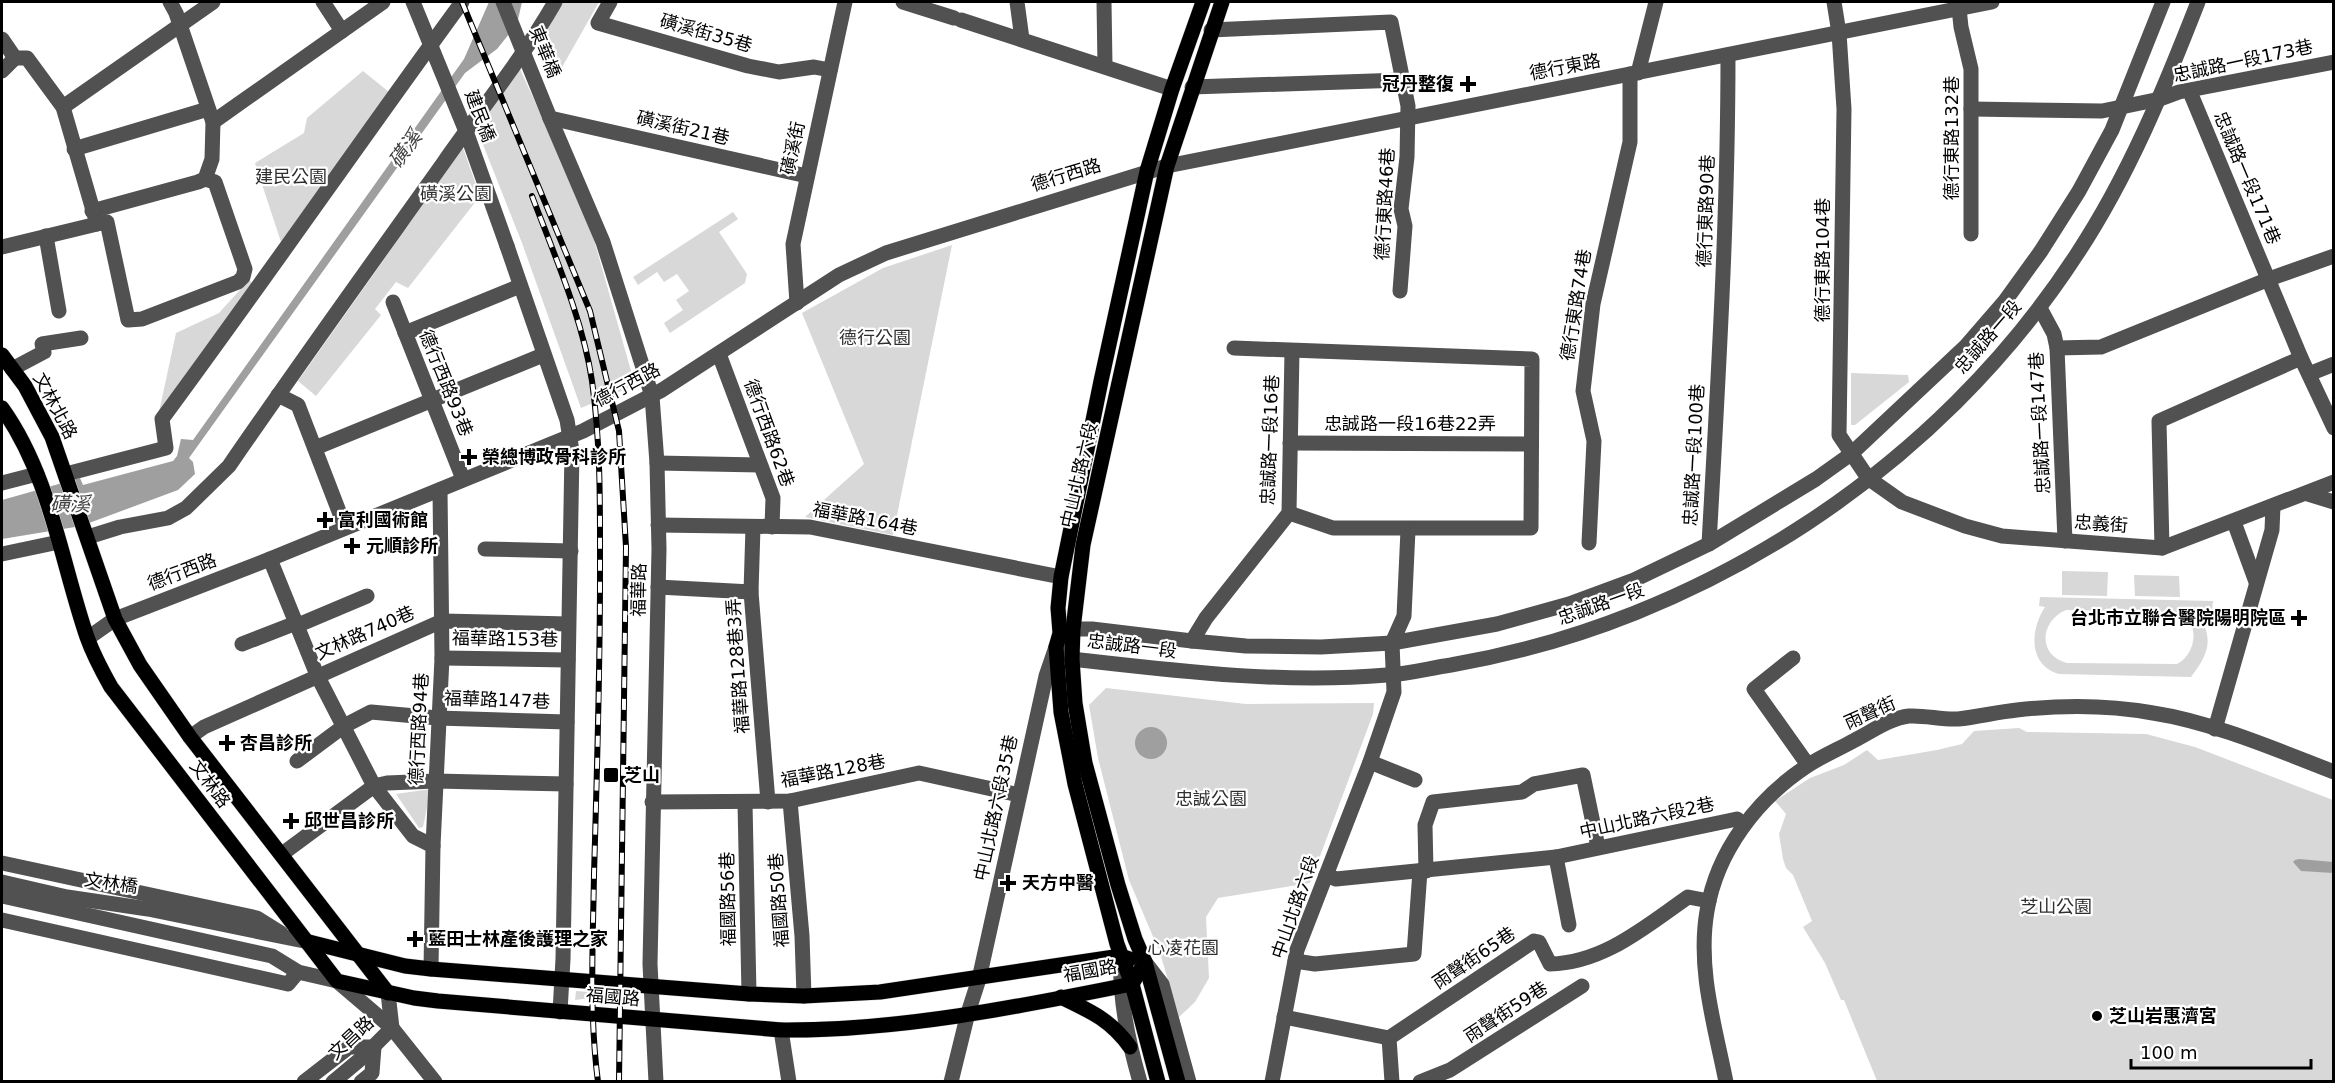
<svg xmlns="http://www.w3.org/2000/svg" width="2335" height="1083" font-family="'DejaVu Sans','Noto Sans TC',sans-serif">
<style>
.green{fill:#d8d8d8;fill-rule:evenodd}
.water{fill:#9f9f9f}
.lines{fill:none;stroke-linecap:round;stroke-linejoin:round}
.major-casing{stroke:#dbdbdb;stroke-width:16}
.minor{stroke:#515151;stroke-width:15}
.major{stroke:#000;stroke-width:15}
.rail-casing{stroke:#000;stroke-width:6}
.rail{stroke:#fff;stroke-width:4;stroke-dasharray:11;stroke-linecap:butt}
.minor-bridge{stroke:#515151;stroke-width:15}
.poi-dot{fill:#000;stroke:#fff;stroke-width:2}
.labels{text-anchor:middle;stroke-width:4.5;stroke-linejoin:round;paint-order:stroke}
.street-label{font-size:18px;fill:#000;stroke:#fff}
.poi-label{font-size:18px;font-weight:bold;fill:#000;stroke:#fff;text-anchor:start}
.park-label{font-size:18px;fill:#2f2f2f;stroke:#fff}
.water-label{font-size:20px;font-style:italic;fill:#404040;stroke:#fff}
</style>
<rect width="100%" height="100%" fill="#fff"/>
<g class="green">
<path d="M559 2H599L561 69 539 38Z"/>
<path d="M519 67 587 215 635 385 581 408 522 243 476 127Z"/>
<path d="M363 71 389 92 281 242 255 163 304 133 307 118Z"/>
<path d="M463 148 480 196 408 288 396 282 375 309 381 315 316 396 298 381Z"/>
<path d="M733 212 738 219 719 232 747 274 745 283 670 333 664 323 683 310 676 300 689 291 677 274 664 282 657 272 638 285 633 277Z"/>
<path d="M952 245 893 535 805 517 864 464 802 313 883 268Z"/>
<path d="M249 280 253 284 159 412 176 333 219 313Z"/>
<path d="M1851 373 1908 375 1909 382 1855 425H1851Z"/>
<path d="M2062 571 2108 572 2107 596 2062 595Z"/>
<path d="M2134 575 2179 576 2180 597 2135 596Z"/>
<path d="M2040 597 2213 601 2212 611H2196C2215 638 2209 653 2191 677L2059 674C2028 665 2030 630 2045 607L2039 606ZM2066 610 2177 612C2201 620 2197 654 2177 664L2067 663C2037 655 2040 621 2066 610Z"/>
<path d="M1106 688 1246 704 1374 703 1373 714 1310 883 1218 898 1206 917 1209 978 1195 1002 1179 1017 1160 953 1129 880 1098 758 1089 705Z"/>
<path d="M2019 728 2027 732 2146 734 2195 747 2333 800V1081H1877L1844 1000H1841L1825 963 1803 927 1812 921 1793 875 1786 868 1783 859 1779 834 1786 814 1775 801 1810 778 1844 765 1867 750 1878 760 1937 750 1962 744 1974 731Z"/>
<path d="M431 789 423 827 419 828 396 794Z"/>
<path d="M576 991 632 995 631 1002 591 998 575 1000Z"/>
</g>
<g class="water">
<path d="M489 2H522L517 24 497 49 465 73 189 458 193 462 195 474 178 490 81 526 2 539V500L80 478 83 485 173 461 177 456 181 439 193 440 464 59Z"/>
<circle cx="1151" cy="743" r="16"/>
<path d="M2299 859 2333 862V873L2301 871 2293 862 2295 860Z"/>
</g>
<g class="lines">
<defs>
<g id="major">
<path d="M2 355 25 386 52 437 115 619 140 665 190 737 388 993"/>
<path d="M2 408C50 475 61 561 87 637 93 654 102 671 111 687L337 981 414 998 438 1001 781 1030C898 1031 1018 1007 1132 984L1145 962"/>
<path d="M309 942 405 966 431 969 749 994 804 996 880 992 1121 956 1130 959"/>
<path d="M1061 997C1090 1011 1111 1020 1130 1047"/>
<path d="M1158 1082 1132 984 1117 944 1075 784 1061 712 1056 647 1060 633 1058 608 1061 577 1101 381 1147 171 1172 89 1203 2"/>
<path d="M1178 1082 1145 962 1135 939 1118 885 1085 763 1075 703 1072 659 1073 629 1083 545 1167 166 1222 2"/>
</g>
</defs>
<use href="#major" class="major-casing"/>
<g class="minor">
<path d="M323 2 342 31"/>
<path d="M610 2 598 23 748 66 779 72 814 67 830 70"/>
<path d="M903 2 954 18"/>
<path d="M1017 2 1022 39"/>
<path d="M1104 2 1105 66"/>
<path d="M1834 2 1839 33 1844 109 1839 435 1868 478 1902 502 1965 526 2002 536 2162 548 2334 482"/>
<path d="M1959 8 1961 27 1971 69V234"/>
<path d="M961 20 1172 89"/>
<path d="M1211 30 1391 22 1408 106 1407 157 1401 209 1405 226 1400 291"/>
<path d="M2 39 15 58"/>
<path d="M2 71 15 58"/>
<path d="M1638 73 1656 2"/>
<path d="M1192 87 1402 80"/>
<path d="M2190 92 2301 358 2334 428"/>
<path d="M63 107 213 2"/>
<path d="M1971 109 2102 111 2160 99 2179 92 2334 62"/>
<path d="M550 118 603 242 652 396 657 463 659 549 650 964 656 1082"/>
<path d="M550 118 807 176"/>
<path d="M213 122 383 2"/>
<path d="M74 149 208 109"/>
<path d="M92 211 198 182 205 179 212 159 213 122 176 13 170 2"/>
<path d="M97 224 107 222 128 320 142 319 238 282 243 277 245 269 215 182 205 179"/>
<path d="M46 236 59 311"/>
<path d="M507 246 567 420 572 451 563 959 560 1012"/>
<path d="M2 247 97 224 63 107 27 58H15"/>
<path d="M393 302 463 479"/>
<path d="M797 303 793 244 845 2"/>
<path d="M2040 308 2054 334 2057 348 2065 541"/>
<path d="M405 333 520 286"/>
<path d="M1234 348 1532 359 1531 528H1333L1289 513"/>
<path d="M2057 348 2101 347 2269 279 2334 256"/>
<path d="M719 354 773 498 772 527"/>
<path d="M12 369 44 352 42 344 81 338"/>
<path d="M2309 374 2334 364"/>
<path d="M278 395 298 405 345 527"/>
<path d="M1290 443 1531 444"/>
<path d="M315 448 543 355"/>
<path d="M657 463 760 465"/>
<path d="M66 474 166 448 162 419C264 281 361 140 462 2"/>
<path d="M2 483 37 474"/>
<path d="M2308 494 2334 502"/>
<path d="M2234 522 2256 582"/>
<path d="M658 525 810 527 1061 577"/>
<path d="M753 527 751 592 768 802"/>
<path d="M88 537 120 527 168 518 186 508 229 466C299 364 372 263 444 162 481 109 523 58 555 2"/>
<path d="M1589 543 1594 441 1583 391 1593 304 1630 142V74"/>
<path d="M1709 544C1718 381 1728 218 1728 55"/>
<path d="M2162 548 2159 421 2301 358"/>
<path d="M485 549 571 551"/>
<path d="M2 554 59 542"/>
<path d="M270 559 317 675 374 786 413 836 433 846"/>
<path d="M658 587 751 592"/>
<path d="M88 638 115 619 270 559 583 431 662 390 839 275 886 253 1167 166 1992 2"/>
<path d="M1192 641 1206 618 1289 513 1292 351"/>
<path d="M242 644 296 623H303L367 596"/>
<path d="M1063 652 1072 659C1177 671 1281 684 1387 675 1409 674 1430 668 1451 665 1703 622 1938 468 2077 254 2129 175 2164 89 2198 2"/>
<path d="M442 658 568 660"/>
<path d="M1793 658 1754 689 1808 765"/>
<path d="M2215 729 2272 530 2273 506"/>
<path d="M190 737 204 727 442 621 568 624"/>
<path d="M297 761 344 726 371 712 438 718 567 722"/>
<path d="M1370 762 1415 780"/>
<path d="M790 801 802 936 804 996"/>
<path d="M652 802 790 801 919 773 1019 795"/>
<path d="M745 803 749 994"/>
<path d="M282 854 374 786 387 783 436 781 566 784"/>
<path d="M1556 857 1569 925"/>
<path d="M2 863 257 918 281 933"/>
<path d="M1426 871 1425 825 1433 802 1522 792 1534 784 1583 775 1598 847"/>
<path d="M1326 875 1336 879 1556 857 1737 819 1744 825"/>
<path d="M2 882 67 897 148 909 309 942"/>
<path d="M2 896 272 956 298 972 337 981 392 1028 435 1082"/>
<path d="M2 920 288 984 298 972"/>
<path d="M1121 956C1119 999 1128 1040 1140 1082"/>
<path d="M1295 961 1315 964 1414 954 1420 871"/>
<path d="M1145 962 1162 984 1189 1082"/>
<path d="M431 969 433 846 442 658 440 490"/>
<path d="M388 993 392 1028"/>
<path d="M1284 1017 1389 1038"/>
<path d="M781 1030 789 1082"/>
<path d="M304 1082 349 1047H374L372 1073 361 1082"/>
<path d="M333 1082 363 1057 392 1028"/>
<path d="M951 1082 968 1013 979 979 1046 676 1056 647 1073 629H1092L1192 641 1246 646 1321 647 1392 643 1497 624 1569 604 1634 580 1709 544 1816 479 1851 454 1966 346 2005 301 2041 251 2079 191 2112 130 2163 2"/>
<path d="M1272 1082 1297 950 1370 762 1394 692 1392 643 1404 616 1408 530"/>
<path d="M1392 1082 1389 1038 1534 941 1539 942 1550 964C1604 963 1646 926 1688 897L1709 901"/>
<path d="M1420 1082 1450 1070 1582 986"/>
<path d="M1726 1082C1715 1026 1697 969 1707 911 1717 851 1757 799 1807 766 1822 756 1839 749 1855 740 1871 732 1890 718 1909 716 1925 715 1942 720 1958 719 1978 717 1997 712 2017 710 2061 705 2109 705 2153 713 2212 722 2277 750 2334 772"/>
</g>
<use href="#major" class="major"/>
<defs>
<g id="rail">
<path d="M462 2 590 311 619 431 626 547 619 1082"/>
<path d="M532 196C554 254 583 320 592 381 601 446 600 510 600 575 600 675 597 774 594 874 593 942 589 1013 598 1082"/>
</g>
</defs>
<use href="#rail" class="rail-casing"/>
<use href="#rail" class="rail"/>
<g class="minor-bridge">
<path d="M413 2 467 134 507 246"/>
<path d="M503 2 550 118"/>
</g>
</g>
<g class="poi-dot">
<path d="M1465 75h6v6h6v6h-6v6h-6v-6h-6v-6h6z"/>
<path d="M466 448h6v6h6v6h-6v6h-6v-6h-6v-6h6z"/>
<path d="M322 511h6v6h6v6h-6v6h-6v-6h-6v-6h6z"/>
<path d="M349 537h6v6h6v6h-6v6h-6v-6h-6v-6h6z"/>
<path d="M2296 609h6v6h6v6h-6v6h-6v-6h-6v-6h6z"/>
<path d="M224 734h6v6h6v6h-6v6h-6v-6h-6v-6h6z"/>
<rect x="603" y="767" width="16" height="16" rx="3"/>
<path d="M288 812h6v6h6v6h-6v6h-6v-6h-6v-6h6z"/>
<path d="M1005 874h6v6h6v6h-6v6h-6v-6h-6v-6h6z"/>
<path d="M412 930h6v6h6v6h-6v6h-6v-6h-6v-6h6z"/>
<circle cx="2097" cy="1016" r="6"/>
</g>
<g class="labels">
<g class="street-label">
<text transform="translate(706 33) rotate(16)" y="6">磺溪街35巷</text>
<text transform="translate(545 52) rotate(68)" y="6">東華橋</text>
<text transform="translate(2243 61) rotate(-12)" y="6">忠誠路一段173巷</text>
<text transform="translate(1565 67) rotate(-11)" y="6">德行東路</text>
<text transform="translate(480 116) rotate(69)" y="6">建民橋</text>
<text transform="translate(683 128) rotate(13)" y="6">磺溪街21巷</text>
<text transform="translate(1952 138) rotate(-90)" y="6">德行東路132巷</text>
<text transform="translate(793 148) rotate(-78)" y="6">磺溪街</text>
<text transform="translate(1066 175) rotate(-17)" y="6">德行西路</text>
<text transform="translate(2247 178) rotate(67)" y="6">忠誠路一段171巷</text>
<text transform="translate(1385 204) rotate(-87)" y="6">德行東路46巷</text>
<text transform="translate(1706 211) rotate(-88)" y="6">德行東路90巷</text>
<text transform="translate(1823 260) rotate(-90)" y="6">德行東路104巷</text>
<text transform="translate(1576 305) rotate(-81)" y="6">德行東路74巷</text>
<text transform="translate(1988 337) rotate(-49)" y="6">忠誠路一段</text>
<text transform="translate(446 383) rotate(68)" y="6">德行西路93巷</text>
<text transform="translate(627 385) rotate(-28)" y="6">德行西路</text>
<text transform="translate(55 406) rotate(62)" y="6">文林北路</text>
<text transform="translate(2040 423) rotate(-93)" y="6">忠誠路一段147巷</text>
<text x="1410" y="430">忠誠路一段16巷22弄</text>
<text transform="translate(769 433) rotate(70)" y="6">德行西路62巷</text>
<text transform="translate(1270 440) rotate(-88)" y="6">忠誠路一段16巷</text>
<text transform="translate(1694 455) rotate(-87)" y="6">忠誠路一段100巷</text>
<text transform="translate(1079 475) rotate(-77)" y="6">中山北路六段</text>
<text transform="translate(865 519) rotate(11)" y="6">福華路164巷</text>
<text transform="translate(2101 524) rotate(4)" y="6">忠義街</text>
<text transform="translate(182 572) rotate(-21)" y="6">德行西路</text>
<text transform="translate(639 590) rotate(-89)" y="6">福華路</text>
<text transform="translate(1601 604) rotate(-20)" y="6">忠誠路一段</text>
<text transform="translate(365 633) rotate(-24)" y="6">文林路740巷</text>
<text transform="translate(505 639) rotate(1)" y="6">福華路153巷</text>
<text transform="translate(1132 646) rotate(7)" y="6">忠誠路一段</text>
<text transform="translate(738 666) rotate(-94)" y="6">福華路128巷3弄</text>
<text transform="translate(497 700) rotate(2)" y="6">福華路147巷</text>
<text transform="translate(1870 713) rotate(-24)" y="6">雨聲街</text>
<text transform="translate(419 729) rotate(-87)" y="6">德行西路94巷</text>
<text transform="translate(833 771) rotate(-11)" y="6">福華路128巷</text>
<text transform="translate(210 784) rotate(53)" y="6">文林路</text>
<text transform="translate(996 808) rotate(-78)" y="6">中山北路六段35巷</text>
<text transform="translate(1647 818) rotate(-12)" y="6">中山北路六段2巷</text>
<text transform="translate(111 883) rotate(8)" y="6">文林橋</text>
<text transform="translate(728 899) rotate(-91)" y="6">福國路56巷</text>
<text transform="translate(779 900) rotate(-94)" y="6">福國路50巷</text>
<text transform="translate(1295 907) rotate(-71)" y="6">中山北路六段</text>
<text transform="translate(1474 958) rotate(-34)" y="6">雨聲街65巷</text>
<text transform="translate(1090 971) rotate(-10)" y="6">福國路</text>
<text transform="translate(613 997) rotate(5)" y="6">福國路</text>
<text transform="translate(1506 1012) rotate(-33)" y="6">雨聲街59巷</text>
<text transform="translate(351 1038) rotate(-43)" y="6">文昌路</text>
</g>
<g class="poi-label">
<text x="1454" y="90" text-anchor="end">冠丹整復</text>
<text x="482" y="463">榮總博政骨科診所</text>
<text x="338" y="526">富利國術館</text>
<text x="366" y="552">元順診所</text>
<text x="2286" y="624" text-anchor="end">台北市立聯合醫院陽明院區</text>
<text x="240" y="749">杏昌診所</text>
<text x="624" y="781">芝山</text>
<text x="304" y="827">邱世昌診所</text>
<text x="1022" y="889">天方中醫</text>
<text x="428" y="945">藍田士林產後護理之家</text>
<text x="2109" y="1022">芝山岩惠濟宮</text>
</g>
<g class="park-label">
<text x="291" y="183">建民公園</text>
<text x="456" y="200">磺溪公園</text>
<text x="875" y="344">德行公園</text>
<text x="1211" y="805">忠誠公園</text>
<text x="2056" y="913">芝山公園</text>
<text x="1183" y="954">心凌花園</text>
</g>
<g class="water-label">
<text transform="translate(405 149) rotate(-54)" y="7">磺溪</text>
<text x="70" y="511">磺溪</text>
</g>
</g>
<rect width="2335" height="1083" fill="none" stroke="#000000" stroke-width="6"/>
<path d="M2131 1059v9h180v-9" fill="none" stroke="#000000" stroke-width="3"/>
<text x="2140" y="1059" font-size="18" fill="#000000" stroke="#ffffff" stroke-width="4.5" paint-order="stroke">100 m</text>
</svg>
